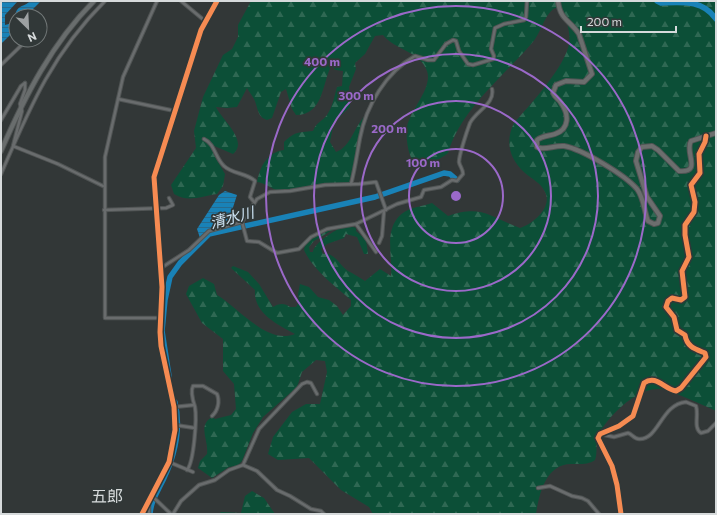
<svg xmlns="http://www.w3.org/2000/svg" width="717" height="515" font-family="Commissioner,'Noto Sans JP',sans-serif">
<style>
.forest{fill:url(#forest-firs)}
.water{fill:url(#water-rules)}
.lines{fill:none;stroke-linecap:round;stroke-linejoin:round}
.river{stroke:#1982b7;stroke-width:5.5}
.street-casing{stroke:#505454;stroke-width:4.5}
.secondary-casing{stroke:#505454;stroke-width:6}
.primary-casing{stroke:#505454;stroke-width:6}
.street{stroke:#696c6d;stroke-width:2.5}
.secondary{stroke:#6c6e6e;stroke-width:4}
.primary{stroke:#696d6d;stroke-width:4}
.cycleway-casing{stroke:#313838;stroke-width:8}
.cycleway{stroke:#f68b52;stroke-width:5}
.ring{fill:none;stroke:#9b69c9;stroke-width:2}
.labels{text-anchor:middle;stroke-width:3.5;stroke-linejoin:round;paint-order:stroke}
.water-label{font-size:15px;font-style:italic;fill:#cde3f3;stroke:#313838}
.quarter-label{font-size:16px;fill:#d6dadb;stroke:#313838}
.centre{fill:#9b69c9;stroke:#313838;stroke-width:2}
.ring-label{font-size:12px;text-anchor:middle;font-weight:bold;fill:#9b69c9;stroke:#313838;stroke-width:3.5;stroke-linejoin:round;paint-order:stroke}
</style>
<defs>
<pattern id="forest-firs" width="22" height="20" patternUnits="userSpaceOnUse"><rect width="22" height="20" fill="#0c4f37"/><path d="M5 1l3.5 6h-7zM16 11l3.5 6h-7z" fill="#2f6853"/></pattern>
<pattern id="water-rules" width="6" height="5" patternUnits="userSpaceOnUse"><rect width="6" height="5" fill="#1982b7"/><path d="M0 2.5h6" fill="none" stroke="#276b8e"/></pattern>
</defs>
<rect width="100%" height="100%" fill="#323737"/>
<g class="forest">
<path d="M251 1H716V411C703 405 671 390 659 389 636 388 607 417 598 436 595 443 598 452 595 460 588 465 579 464 571 464 546 464 539 494 536 514H373L369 507 341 490 309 458 278 460 268 454 273 437 292 412 306 404H320L327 372 325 361 316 360 302 372 297 387 263 417 253 433 242 461 237 466 229 467 212 478 198 468 200 461 207 454C209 440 197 426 212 417L215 419 231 415 236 409 234 384 223 371V339L202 323 186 294 189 286 203 278 214 284 217 295C239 308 267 345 295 334 278 325 253 313 255 290L231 268 233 266 248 272 259 284 273 307C279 303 285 303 290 307H296L299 302 298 294 300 284 309 287 318 297 329 300 337 306 343 315 351 306V300C335 286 313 270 304 250 306 237 323 231 334 229L314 241 309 247 310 252H313C313 244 336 229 343 227 347 226 351 226 356 228V231L366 240 368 254H364L357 237 346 234 344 238 327 244 321 249 323 254C335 252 340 266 348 271 354 274 359 277 365 281L380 269 391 276C393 254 382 225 406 211 413 207 424 206 432 203L448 216C482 204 490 217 520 228 533 224 553 207 545 192 541 183 532 179 525 173 509 159 505 141 514 123 530 105 561 71 568 48 572 36 567 19 561 9L555 8C543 16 542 32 532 43 503 77 461 109 448 153 440 159 434 163 424 164 418 164 412 161 410 155 407 146 406 136 407 127 410 110 433 88 427 71 420 51 395 50 383 35L375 36 365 54 355 63 356 69 349 87 350 107 334 122 330 142 336 152C351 147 355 125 365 116L350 183C325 182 301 192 277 190 272 189 265 183 257 182 260 167 267 152 284 150V142C296 131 297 133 313 131 317 121 322 122 327 115 333 106 334 97 337 87L342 86 343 71 336 70 331 66C322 85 323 115 296 115L292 109 286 89 281 92 272 118 267 120C257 117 258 107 254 99 252 95 249 92 247 88L237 107 227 108 216 107C222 120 249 141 233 154L212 145 214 155 225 174 223 186 217 194C202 196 188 203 174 194L171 185 196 148 194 131 203 97 223 55 232 49 238 37V25Z"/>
<path d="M252 491 264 498 275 514H219L221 512 241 513 245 496Z"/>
</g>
<g class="water">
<path d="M1 1H18L5 15V25C14 24 13 17 17 10 20 5 26 6 30 1H41L26 16H16V29L1 44Z"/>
<path d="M225 191 237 195 227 226 208 230 200 238 197 229 219 195Z"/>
</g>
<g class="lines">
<g class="river">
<path d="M657 1 661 3C684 2 703 0 716 19"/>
<path d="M169 376 162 331 165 300 170 277 180 263 209 234 375 197 444 173 450 174 457 180"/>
<path d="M150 514C151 503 154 498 159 488 173 462 182 432 175 402"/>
</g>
<defs>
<g id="street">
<path d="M157 1 123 77 105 157V318H160"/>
<path d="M181 1 205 21"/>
<path d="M1 65 27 40"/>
<path d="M25 83V90L20 104 22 111 13 146 58 164 103 186"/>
<path d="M118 99 175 111"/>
<path d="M1 120 21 86 25 83"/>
<path d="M204 139C215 144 215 158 224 166 232 174 247 173 255 181L250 197 254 202"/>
<path d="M1 174C30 107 52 54 105 1"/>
<path d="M351 184C355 169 357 154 360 138 366 106 386 72 415 56L428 60H434L446 44 453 40 456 41 459 51 468 64 473 65 493 59 494 56 491 49 495 28 504 24 524 20 526 17 527 1"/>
<path d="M104 210 166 208 173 205 169 198"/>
<path d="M242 222 247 241 259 242 277 253 299 249 311 237 327 229 356 224 397 204 421 197 424 190 441 187 452 180 457 181 463 174C463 169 460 167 459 162 459 155 467 131 470 123 477 110 495 104 492 89"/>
<path d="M356 224 376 252"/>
<path d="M379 243 382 236 384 211"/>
<path d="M161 268 189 250 209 231 242 222 257 199 270 192 290 191 325 185 359 184 376 182 386 210"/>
<path d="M174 407 194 405"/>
<path d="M175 425 195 428"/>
<path d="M600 434 614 437 628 433C632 434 634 439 639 439 659 440 661 404 686 402L696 406C699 415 693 428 701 433L708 431 716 423"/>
<path d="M169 462 193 472"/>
<path d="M243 465 259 429 302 384 307 382 311 383 317 394"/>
<path d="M187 470C194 462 197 418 195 407 193 401 190 392 193 386H203L217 394C220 401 218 411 212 416"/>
<path d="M538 488 550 486 572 496 582 498 588 501 599 514"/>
<path d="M152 496 171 514"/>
<path d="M149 514V501"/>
<path d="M173 514 181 501 199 485 215 480 229 470 243 465 257 471 277 490 290 496 311 509 321 511 324 514"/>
<path d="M621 514 617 485 612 466 598 438 600 434 619 426 633 416 644 383C656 374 664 389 676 391L681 388 706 357 705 353C695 349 687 347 685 335L677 330 674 317 666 307 668 301 672 298 681 300 685 297 682 271 689 257 685 235V225L694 212 695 202 691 185 700 173 699 154 705 142 706 136"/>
</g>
<g id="secondary">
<path d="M558 1C560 20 570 20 579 34L592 74 584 82 566 81 556 85 553 93C555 98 559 99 561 103 569 114 570 129 555 134 549 136 542 136 537 140V147C543 151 555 145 564 146 582 149 625 175 637 189 644 198 644 211 648 221L654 224 658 223 660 216 647 197 636 161 638 152 642 147 652 146 658 150 679 171C703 173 684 152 691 141L716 133"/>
<path d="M142 514 169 462 175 430 174 407 161 346 160 332 162 287 154 177 201 30 217 1"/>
</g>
<path id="primary" d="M1 151C25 96 52 43 94 1"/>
</defs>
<use href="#street" class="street-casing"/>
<use href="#secondary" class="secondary-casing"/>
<use href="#primary" class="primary-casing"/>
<use href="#street" class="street"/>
<use href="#secondary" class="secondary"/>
<use href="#primary" class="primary"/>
<defs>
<g id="cycleway">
<path d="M142 514 169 462 175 430 174 407 161 346 160 332 162 287 154 177 201 30 217 1"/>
<path d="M621 514 617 485 612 466 598 438 600 434 619 426 633 416 644 383C656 374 664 389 676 391L681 388 706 357 705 353C695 349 687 347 685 335L677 330 674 317 666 307 668 301 672 298 681 300 685 297 682 271 689 257 685 235V225L694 212 695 202 691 185 700 173 699 154 705 142 706 136"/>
</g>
</defs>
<use href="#cycleway" class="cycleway-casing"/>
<use href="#cycleway" class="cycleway"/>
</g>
<g class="ring">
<circle cx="456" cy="196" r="47"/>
<circle cx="456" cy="196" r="95"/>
<circle cx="456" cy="196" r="142"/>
<circle cx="456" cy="196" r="190"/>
</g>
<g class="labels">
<g class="water-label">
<text transform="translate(232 218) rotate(-15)" y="5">清水川</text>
</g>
<g class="quarter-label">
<text x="107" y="502">五郎</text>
</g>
</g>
<circle cx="456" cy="196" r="6" class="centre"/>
<g class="ring-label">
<text x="322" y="66">400 m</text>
<text x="356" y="100">300 m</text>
<text x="389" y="133">200 m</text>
<text x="423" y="167">100 m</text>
</g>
<rect width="717" height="515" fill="none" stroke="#d6dadb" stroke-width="4"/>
<g transform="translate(28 28) rotate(156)"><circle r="19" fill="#313838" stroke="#737979"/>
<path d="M0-3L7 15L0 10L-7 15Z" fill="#9da1a2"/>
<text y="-6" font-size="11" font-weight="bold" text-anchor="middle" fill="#d6dadb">N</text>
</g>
<path d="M581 26v6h95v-6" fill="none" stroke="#d6dadb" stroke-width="2"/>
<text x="587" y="26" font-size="12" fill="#d6dadb" stroke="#313838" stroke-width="3" paint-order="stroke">200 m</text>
</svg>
